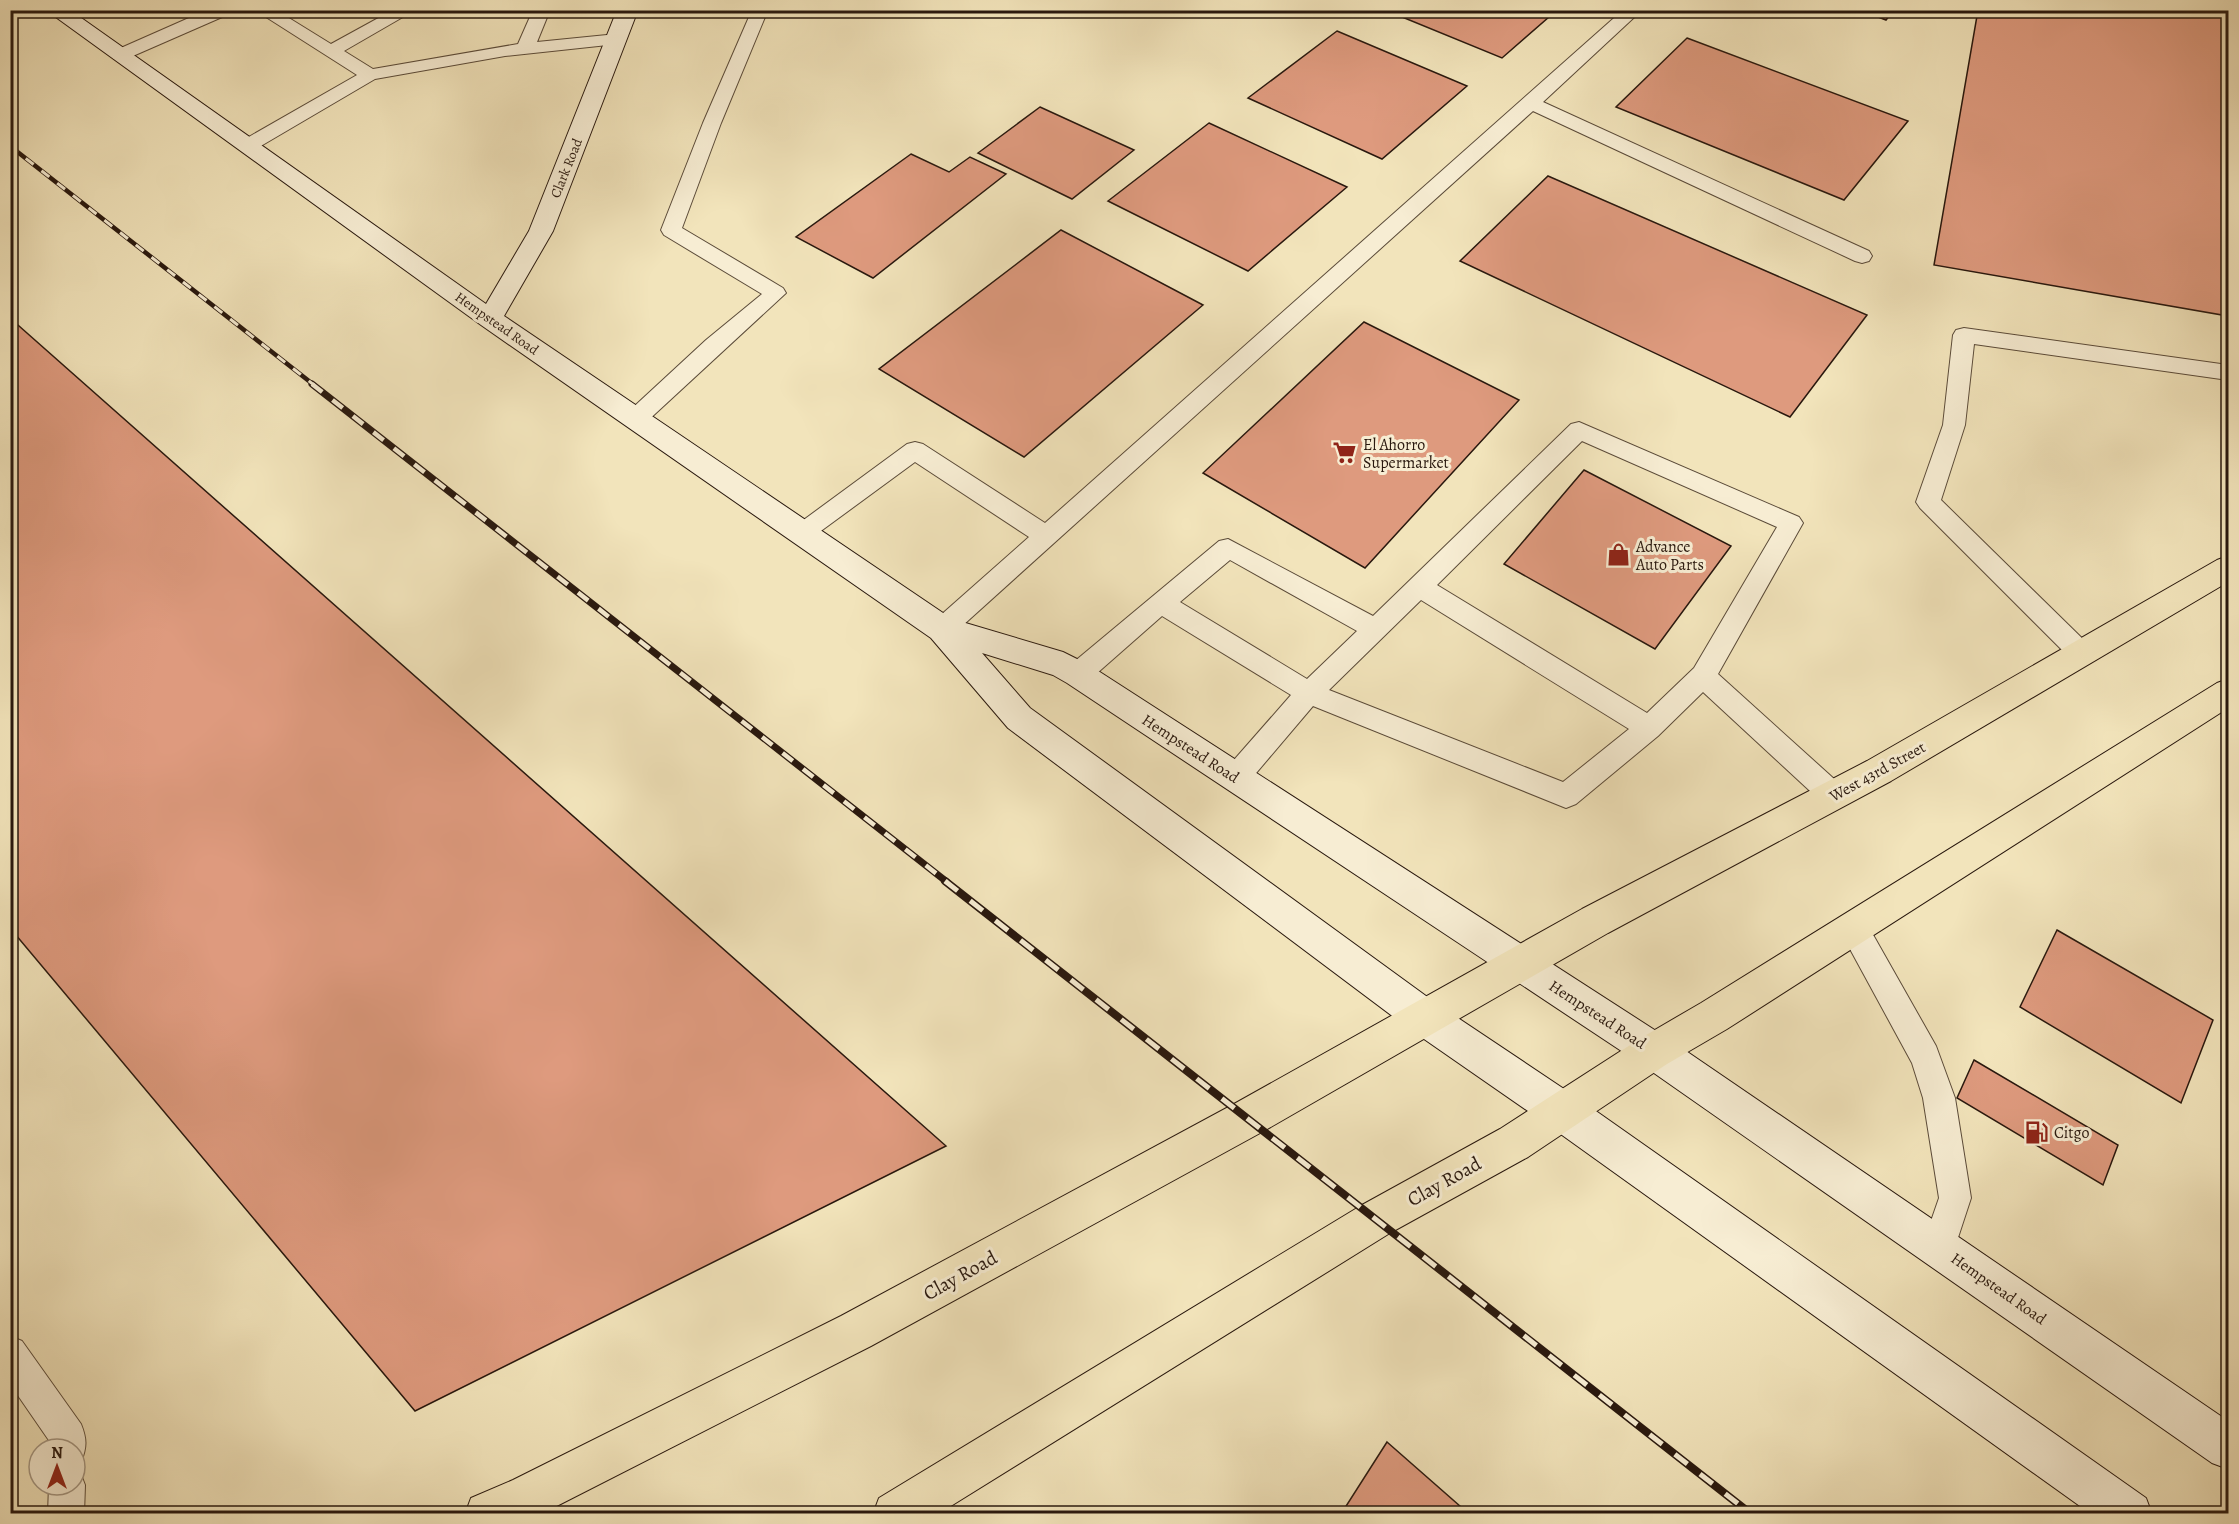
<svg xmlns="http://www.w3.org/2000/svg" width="2239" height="1524" font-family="Alegreya,serif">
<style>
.building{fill:#de9a7e;stroke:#29180e;stroke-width:1.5}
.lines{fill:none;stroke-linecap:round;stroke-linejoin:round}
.lane-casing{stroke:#5b4b39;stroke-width:2}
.secondary-casing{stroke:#29180e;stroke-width:2}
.primary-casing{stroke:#29180e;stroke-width:2}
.lane{fill:#f7edd3;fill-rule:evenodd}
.secondary{fill:#f7edd3;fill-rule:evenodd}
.primary{fill:#f2e4bb;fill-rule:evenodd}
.rail-far2-casing{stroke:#29180e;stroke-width:4.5}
.rail-far1-casing{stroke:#29180e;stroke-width:7}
.rail-casing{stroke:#29180e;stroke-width:8}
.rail-far2{stroke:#f7edd3;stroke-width:3;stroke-dasharray:10;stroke-linecap:butt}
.rail-far1{stroke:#f7edd3;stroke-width:4.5;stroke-dasharray:13;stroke-linecap:butt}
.rail{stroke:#f7edd3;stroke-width:5;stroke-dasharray:16;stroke-linecap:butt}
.labels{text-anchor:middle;stroke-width:6;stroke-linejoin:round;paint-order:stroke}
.far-street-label{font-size:14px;fill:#29180e;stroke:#f7edd3}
.poi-label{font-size:16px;fill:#29180e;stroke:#f7edd3;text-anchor:start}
.street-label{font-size:16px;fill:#29180e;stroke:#f7edd3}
.near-street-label{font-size:20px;fill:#29180e;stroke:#f7edd3}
</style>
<rect width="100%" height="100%" fill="#f2e4bb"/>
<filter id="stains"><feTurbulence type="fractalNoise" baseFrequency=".00333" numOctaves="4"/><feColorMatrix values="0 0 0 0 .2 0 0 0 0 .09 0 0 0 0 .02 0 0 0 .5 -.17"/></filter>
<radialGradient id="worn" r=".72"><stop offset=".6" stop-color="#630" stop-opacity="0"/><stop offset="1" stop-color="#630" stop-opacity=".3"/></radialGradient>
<g class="building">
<path d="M1385 10H1557L1502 58Z"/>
<path d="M1860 10H1894L1886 20Z"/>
<path d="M1978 10H2228V316L1934 265Z"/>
<path d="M1337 31 1467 86 1382 159 1248 98Z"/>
<path d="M1687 38 1908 121 1844 200 1616 107Z"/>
<path d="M1040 107 1134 150 1072 199 978 153Z"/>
<path d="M1209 123 1347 187 1248 271 1108 201Z"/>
<path d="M911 154 949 172 970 157 1006 174 873 278 796 237Z"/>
<path d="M1548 176 1867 315 1790 417 1460 261Z"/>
<path d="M1061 230 1203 305 1024 457 879 369Z"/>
<path d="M10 318 946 1146 415 1411 10 928Z"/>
<path d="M1364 322 1519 400 1365 568 1203 473Z"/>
<path d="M1584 470 1731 546 1655 649 1504 564Z"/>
<path d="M2057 930 2213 1020 2181 1103 2020 1007Z"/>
<path d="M1974 1060 2118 1145 2103 1185 1957 1098Z"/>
<path d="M1387 1442 1469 1514H1341Z"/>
</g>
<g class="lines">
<defs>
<g id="lane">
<path d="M207 10H231L229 14 126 59H114L111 55 114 51Z"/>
<path d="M255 10H276L331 44 393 10H415L344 51 373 69 518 44 533 10H550L537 42 617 34 623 35 626 39 623 43 617 44 505 56 375 79 254 150H240L238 146 240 142 357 75Z"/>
<path d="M752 10H775L765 17 721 123 682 228 783 288 786 293 643 425 635 427 627 425 624 419 627 413 706 340 762 294 664 235 661 230 703 123Z"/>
<path d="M1623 10H1642L1543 102 1869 251 1872 256 1869 261 1862 263 1855 261 1533 111 951 636 942 639 933 636 929 629 933 622 1029 537 915 462 810 539 802 542 794 539 790 533 794 527 907 444 915 442 923 444 1045 523Z"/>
<path d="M1964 328 2228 365V380L1974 344 1965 425 1941 500 2090 646 2094 653 2090 660 2081 663 2072 660 1920 508 1916 502 1943 425 1953 335 1956 330Z"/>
<path d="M1579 422 1799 517 1803 523 1718 674 1843 787 1847 795 1843 803 1833 807 1823 803 1703 692 1658 736 1576 804 1566 808 1313 706 1246 785 1236 789 1226 785 1222 777 1226 769 1291 695 1162 616 1087 682 1078 685 1069 682 1065 674 1069 666 1219 541 1228 539 1373 616 1571 424ZM1582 441 1777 527 1694 668 1647 713 1437 585ZM1230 560 1357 631 1307 679 1180 602ZM1421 600 1629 729 1563 782 1329 690Z"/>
<path d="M1853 914 1863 917 1936 1046 1955 1098 1971 1198 1951 1259 1939 1264 1927 1259 1922 1247 1939 1198 1923 1098 1912 1063 1838 927 1843 917Z"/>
<path d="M10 1336 22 1341 81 1424C87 1439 87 1447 81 1462L75 1464V1449H50V1442L10 1384Z"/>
<path d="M75 1470 80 1472 85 1485 84 1514H48L49 1485H75Z"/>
</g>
<path id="secondary" d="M46 10H70L486 304 529 231 617 10H638L553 231 504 316 952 619 1063 652 1089 665 1667 1038 2228 1421V1469L2212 1463 1641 1064 1067 683 1053 675 982 653 1030 708 1437 1004 1576 1097 2146 1498 2152 1514H2091L1548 1125 1411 1030 1008 728 931 638 481 325Z"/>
<g id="primary">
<path d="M2228 556V582L1891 781 1608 933 1262 1132 871 1346 541 1514H465L471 1498 513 1480 841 1316 1234 1104 1582 909 1867 761 2217 560Z"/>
<path d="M2228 679V708L1727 1029 1667 1064 1528 1157 1390 1233 938 1514H873L879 1498 1362 1205 1500 1129 1641 1038 1701 1003 2217 683Z"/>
</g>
</defs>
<use href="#lane" class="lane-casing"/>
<use href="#secondary" class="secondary-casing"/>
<use href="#primary" class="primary-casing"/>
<use href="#lane" class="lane"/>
<use href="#secondary" class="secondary"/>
<use href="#primary" class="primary"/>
<defs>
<path id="rail-far2" d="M10 146 314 385"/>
<path id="rail-far1" d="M312 384 947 882"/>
<path id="rail" d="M945 881 1751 1514"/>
</defs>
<use href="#rail-far2" class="rail-far2-casing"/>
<use href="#rail-far1" class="rail-far1-casing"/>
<use href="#rail" class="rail-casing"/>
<use href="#rail-far2" class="rail-far2"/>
<use href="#rail-far1" class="rail-far1"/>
<use href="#rail" class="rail"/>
</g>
<defs>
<symbol id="supermarket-bare" viewBox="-9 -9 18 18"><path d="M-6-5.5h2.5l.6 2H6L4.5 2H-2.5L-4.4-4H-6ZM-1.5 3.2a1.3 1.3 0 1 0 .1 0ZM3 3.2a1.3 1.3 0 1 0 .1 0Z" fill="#8f2418" stroke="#f7edd3" stroke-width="2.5" paint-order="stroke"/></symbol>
<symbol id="shop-bare" viewBox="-9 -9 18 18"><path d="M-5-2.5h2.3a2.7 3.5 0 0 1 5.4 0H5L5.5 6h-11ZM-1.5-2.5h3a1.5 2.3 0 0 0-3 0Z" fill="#8f2418" stroke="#f7edd3" stroke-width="2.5" paint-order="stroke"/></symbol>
<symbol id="fuel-bare" viewBox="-9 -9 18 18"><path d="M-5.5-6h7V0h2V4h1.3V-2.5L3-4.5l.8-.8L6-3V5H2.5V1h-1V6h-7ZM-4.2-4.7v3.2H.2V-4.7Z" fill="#8f2418" stroke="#f7edd3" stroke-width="2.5" paint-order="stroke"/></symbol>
</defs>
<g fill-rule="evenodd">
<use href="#supermarket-bare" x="1328" y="436" width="33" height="33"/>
<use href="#shop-bare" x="1602" y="538" width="33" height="33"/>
<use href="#fuel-bare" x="2020" y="1116" width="33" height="33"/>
</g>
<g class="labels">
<g class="far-street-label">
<text transform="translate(566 168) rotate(-68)" y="5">Clark Road</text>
<text transform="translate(497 323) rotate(35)" y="5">Hempstead Road</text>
</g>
<g class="poi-label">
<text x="1363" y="450">El Ahorro<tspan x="1363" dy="18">Supermarket</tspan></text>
<text x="1636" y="552">Advance<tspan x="1636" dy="18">Auto Parts</tspan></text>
<text x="2054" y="1138">Citgo</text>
</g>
<g class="street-label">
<text transform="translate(1191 748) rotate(33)" y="6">Hempstead Road</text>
<text transform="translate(1877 771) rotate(-29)" y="6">West 43rd Street</text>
<text transform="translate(1598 1014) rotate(33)" y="6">Hempstead Road</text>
<text transform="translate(1999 1288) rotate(35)" y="6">Hempstead Road</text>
</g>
<g class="near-street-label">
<text transform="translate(1444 1181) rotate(-29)" y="7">Clay Road</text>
<text transform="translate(960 1275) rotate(-29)" y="7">Clay Road</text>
</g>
</g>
<rect width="2239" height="1524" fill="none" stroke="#f2e4bb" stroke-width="36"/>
<rect x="12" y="12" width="2215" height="1500" fill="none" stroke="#29180e" stroke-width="3"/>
<rect x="18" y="18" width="2203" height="1488" fill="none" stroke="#29180e" stroke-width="1.5"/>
<g transform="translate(57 1467)"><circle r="28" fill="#f7edd3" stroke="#a59884" stroke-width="1.5"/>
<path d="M0-4.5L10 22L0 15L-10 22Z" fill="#8f2418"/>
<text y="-9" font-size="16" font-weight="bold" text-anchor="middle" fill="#29180e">N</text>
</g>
<rect width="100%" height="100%" filter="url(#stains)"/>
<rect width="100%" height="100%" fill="url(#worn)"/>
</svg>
